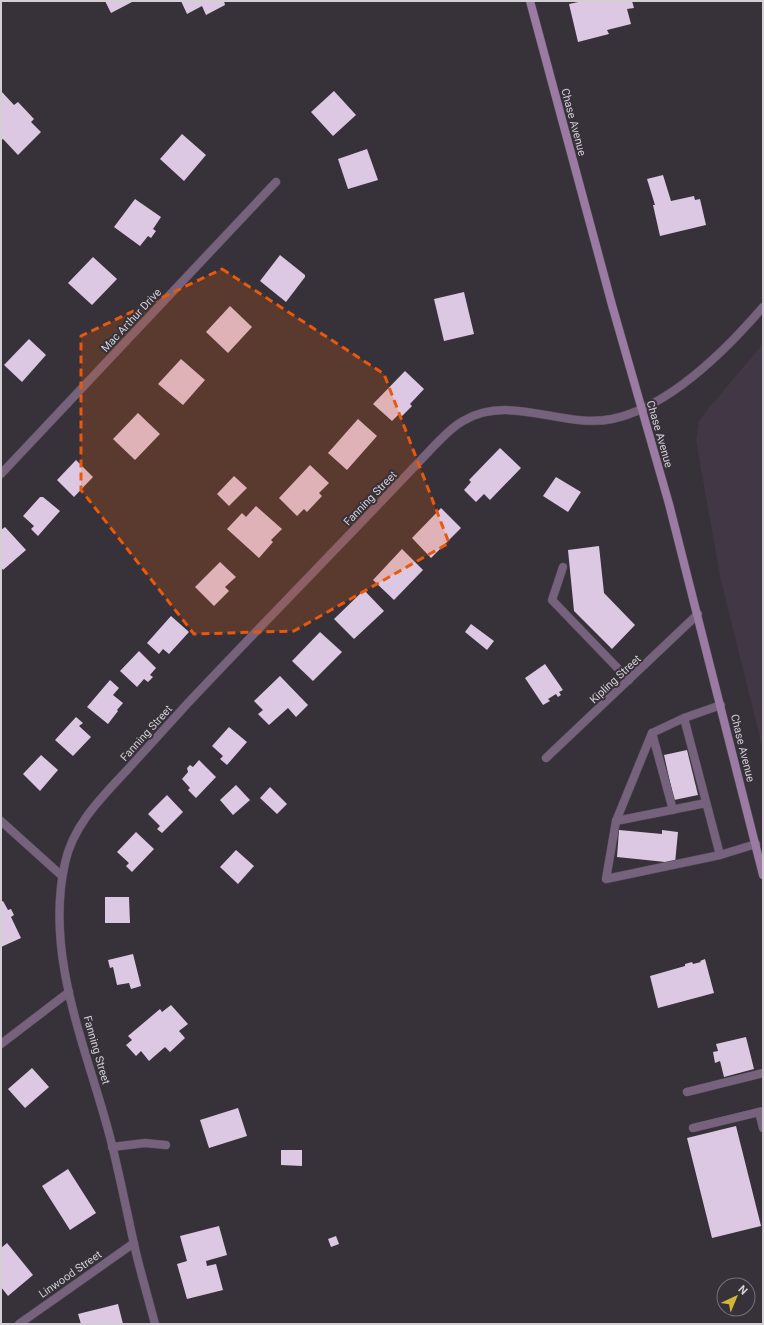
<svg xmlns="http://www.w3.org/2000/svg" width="764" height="1325" font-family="Roboto,sans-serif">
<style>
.built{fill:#423845}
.building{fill:#ddc8e3}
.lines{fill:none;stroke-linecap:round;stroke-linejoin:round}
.lane-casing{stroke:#534d55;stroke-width:9}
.street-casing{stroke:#534d55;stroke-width:9}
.secondary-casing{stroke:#534d55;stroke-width:9}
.lane{stroke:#76627c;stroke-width:8}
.street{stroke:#76627c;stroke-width:8}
.secondary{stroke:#9b7ba4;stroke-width:8}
.marked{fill:#e8590c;fill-opacity:0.2;stroke:#e8590c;stroke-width:3;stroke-dasharray:8 5;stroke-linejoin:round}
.labels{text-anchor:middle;stroke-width:4;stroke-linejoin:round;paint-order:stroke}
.street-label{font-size:11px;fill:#d3cfd5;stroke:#373139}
</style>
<rect width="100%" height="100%" fill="#373139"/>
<path class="built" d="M763 344V750L720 576 696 440 699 421 708 409Z"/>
<g class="building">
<path d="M105 1H134L111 13Z"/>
<path d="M181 1H224L225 5 206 15 202 6 187 14Z"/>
<path d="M583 1H632L634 8 627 9 631 24 607 30 609 34 578 42 569 4Z"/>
<path d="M1 91 14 105 18 102 34 119 31 122 41 132 18 155 3 139 1 140Z"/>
<path d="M334 91 356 115 333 136 311 112Z"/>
<path d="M182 134 206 155 184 181 160 159Z"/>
<path d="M367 149 378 180 348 189 338 159Z"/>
<path d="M663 175 671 201 694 196 695 200 700 199 706 225 660 236 653 205H655L647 179Z"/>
<path d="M135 199 161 217 153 229 156 231 151 238 148 236 140 246 114 227Z"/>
<path d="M280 255 305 275V277L286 302 260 281Z"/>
<path d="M93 257 117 279 92 305 68 283Z"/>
<path d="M464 292 474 334 444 341 434 299Z"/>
<path d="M230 306 252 327 228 353 206 332Z"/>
<path d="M29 339 46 355 22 382 4 365Z"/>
<path d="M181 359 205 380 183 405 158 384Z"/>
<path d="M405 371 424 389 410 404 412 406 402 416 398 415 392 421 373 404Z"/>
<path d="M138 413 160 434 135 460 113 439Z"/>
<path d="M358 419 377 436 347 470 328 453Z"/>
<path d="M500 448 521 468 490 500 484 494 476 502 464 490 471 482 469 480Z"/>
<path d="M76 460 93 477 74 497 57 480Z"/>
<path d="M310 465 329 483 319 493 322 496 307 512 304 509 297 516 279 498Z"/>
<path d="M234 476 247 488 229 506 217 494Z"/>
<path d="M556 477 581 492 568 512 543 496Z"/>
<path d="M40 497H43L60 511 38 536 31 529 34 526 23 516Z"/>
<path d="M256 506 282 529 271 540 273 542 259 558 227 529 242 513 246 517Z"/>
<path d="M441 508 461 528 431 558 412 538Z"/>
<path d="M5 527 26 550 3 570 1 567V540L2 539 1 530Z"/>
<path d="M599 546 604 593 635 625 612 649 574 611 568 550Z"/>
<path d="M402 549 423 570 394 600 373 580Z"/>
<path d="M220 562 236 577 225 587 229 591 214 606 195 587Z"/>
<path d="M364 590 384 611 354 639 334 619Z"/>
<path d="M171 616 189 632 169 654 163 649 159 654 147 643Z"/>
<path d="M471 624 494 641 487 650 465 632Z"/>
<path d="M320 632 342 652 313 681 292 661Z"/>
<path d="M139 651 156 668 150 675 153 677 148 682 144 679 137 687 120 671Z"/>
<path d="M545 664 563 690 559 692 561 695 558 697 556 694 548 699 550 701 543 705 525 678Z"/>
<path d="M280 676 308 705 296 717 288 708 269 725 258 714 263 710 254 701Z"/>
<path d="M110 680 119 688 113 695 123 703 117 710 118 711 108 724 87 707Z"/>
<path d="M76 717 83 723 79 726 91 737 73 756 55 740Z"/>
<path d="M229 727 247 742 227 765 220 759 223 756 212 746Z"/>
<path d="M687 750 698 795 674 800 664 755Z"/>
<path d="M41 755 58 770 40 791 23 774Z"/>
<path d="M199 760 216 777 196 798 188 790 190 788 182 779 188 772 187 768 190 765 193 767Z"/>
<path d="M236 785 250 800 233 815 220 800Z"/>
<path d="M270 787 287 804 277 814 260 798Z"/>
<path d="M167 795 183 812 162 833 157 829 160 826 148 814Z"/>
<path d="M619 830 662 834V830L678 832 675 863 617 857Z"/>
<path d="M136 832 154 849 132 872 126 866 129 863 117 852Z"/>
<path d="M236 850 254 866 238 884 220 867Z"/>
<path d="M105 897H129L130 923H105Z"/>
<path d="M3 901 8 910 11 909 14 915 11 917 21 938 1 947V902Z"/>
<path d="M133 954 141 986 131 989 129 983 117 985 113 967 110 968 108 960Z"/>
<path d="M705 959 714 993 658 1008 650 976 685 966V964L692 962 693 964 701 962 700 961Z"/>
<path d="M171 1005 188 1024 179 1031 185 1038 170 1052 165 1047 149 1061 141 1051 136 1056 126 1045 132 1040 128 1036 160 1009 162 1012Z"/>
<path d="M746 1037 754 1069 724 1077 720 1061 715 1063 713 1052 718 1051 716 1044Z"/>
<path d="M32 1068 49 1087 25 1108 8 1089Z"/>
<path d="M238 1108 247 1136 209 1148 200 1120Z"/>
<path d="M736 1126 761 1226 712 1238 687 1138Z"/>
<path d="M281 1150H302V1166L281 1165Z"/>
<path d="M68 1169 96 1213 70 1230 42 1186Z"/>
<path d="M219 1226 227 1255 206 1261 207 1266 216 1264 223 1290 187 1299 177 1264 187 1261 180 1236Z"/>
<path d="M336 1236 339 1244 331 1247 328 1239Z"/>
<path d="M7 1243 33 1275 8 1296 1 1287V1248Z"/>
<path d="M118 1304 123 1324H81L78 1314Z"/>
</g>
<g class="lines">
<defs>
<g id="lane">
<path d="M563 567 552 600 629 680"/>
<path d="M684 718 720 855"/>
<path d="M652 733 616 821 606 879 720 855 756 844"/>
<path d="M673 810 652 733 684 718 721 705"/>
<path d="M616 821 706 803"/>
<path d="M687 1092 763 1073"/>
<path d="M759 1112 763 1128"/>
<path d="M693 1128 763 1111"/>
</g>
<g id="street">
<path d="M1 474 276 182"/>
<path d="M546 758 698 614"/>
<path d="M1 821 62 876"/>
<path d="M1 1044 69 992"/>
<path d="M112 1147 145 1143 166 1145"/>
<path d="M19 1324 134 1243"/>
<path d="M155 1324C148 1297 140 1271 134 1244 126 1208 119 1172 110 1137 87 1049 44 956 65 863 73 825 102 797 128 769 147 748 167 726 187 704 269 617 353 532 435 445 444 436 452 427 463 421 510 393 562 429 612 419 669 407 726 350 763 307"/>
</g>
<path id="secondary" d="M530 1 612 305 669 504 763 875"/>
</defs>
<use href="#lane" class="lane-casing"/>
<use href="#street" class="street-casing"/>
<use href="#secondary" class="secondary-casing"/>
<use href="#lane" class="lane"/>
<use href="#street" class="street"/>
<use href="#secondary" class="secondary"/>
</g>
<path class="marked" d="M222 269 384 374 449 543 294 631 194 634 81 490V336Z"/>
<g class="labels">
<g class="street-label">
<text transform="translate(574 122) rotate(75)" y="4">Chase Avenue</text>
<text transform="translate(131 320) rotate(-47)" y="4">Mac Arthur Drive</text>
<text transform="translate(660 434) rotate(74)" y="4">Chase Avenue</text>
<text transform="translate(370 498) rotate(-46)" y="4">Fanning Street</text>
<text transform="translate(615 679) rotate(-43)" y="4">Kipling Street</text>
<text transform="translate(146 733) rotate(-48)" y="4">Fanning Street</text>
<text transform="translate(743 748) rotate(76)" y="4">Chase Avenue</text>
<text transform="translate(97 1050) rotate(74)" y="4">Fanning Street</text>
<text transform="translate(70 1274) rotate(-35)" y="4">Linwood Street</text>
</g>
</g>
<rect width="764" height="1325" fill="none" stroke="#d3cfd5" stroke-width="4"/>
<g transform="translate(736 1297) rotate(44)"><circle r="19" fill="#373139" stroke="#757077"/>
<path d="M0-3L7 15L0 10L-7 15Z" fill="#d3b635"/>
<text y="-6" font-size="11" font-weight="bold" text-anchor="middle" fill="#d3cfd5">N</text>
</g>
</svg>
